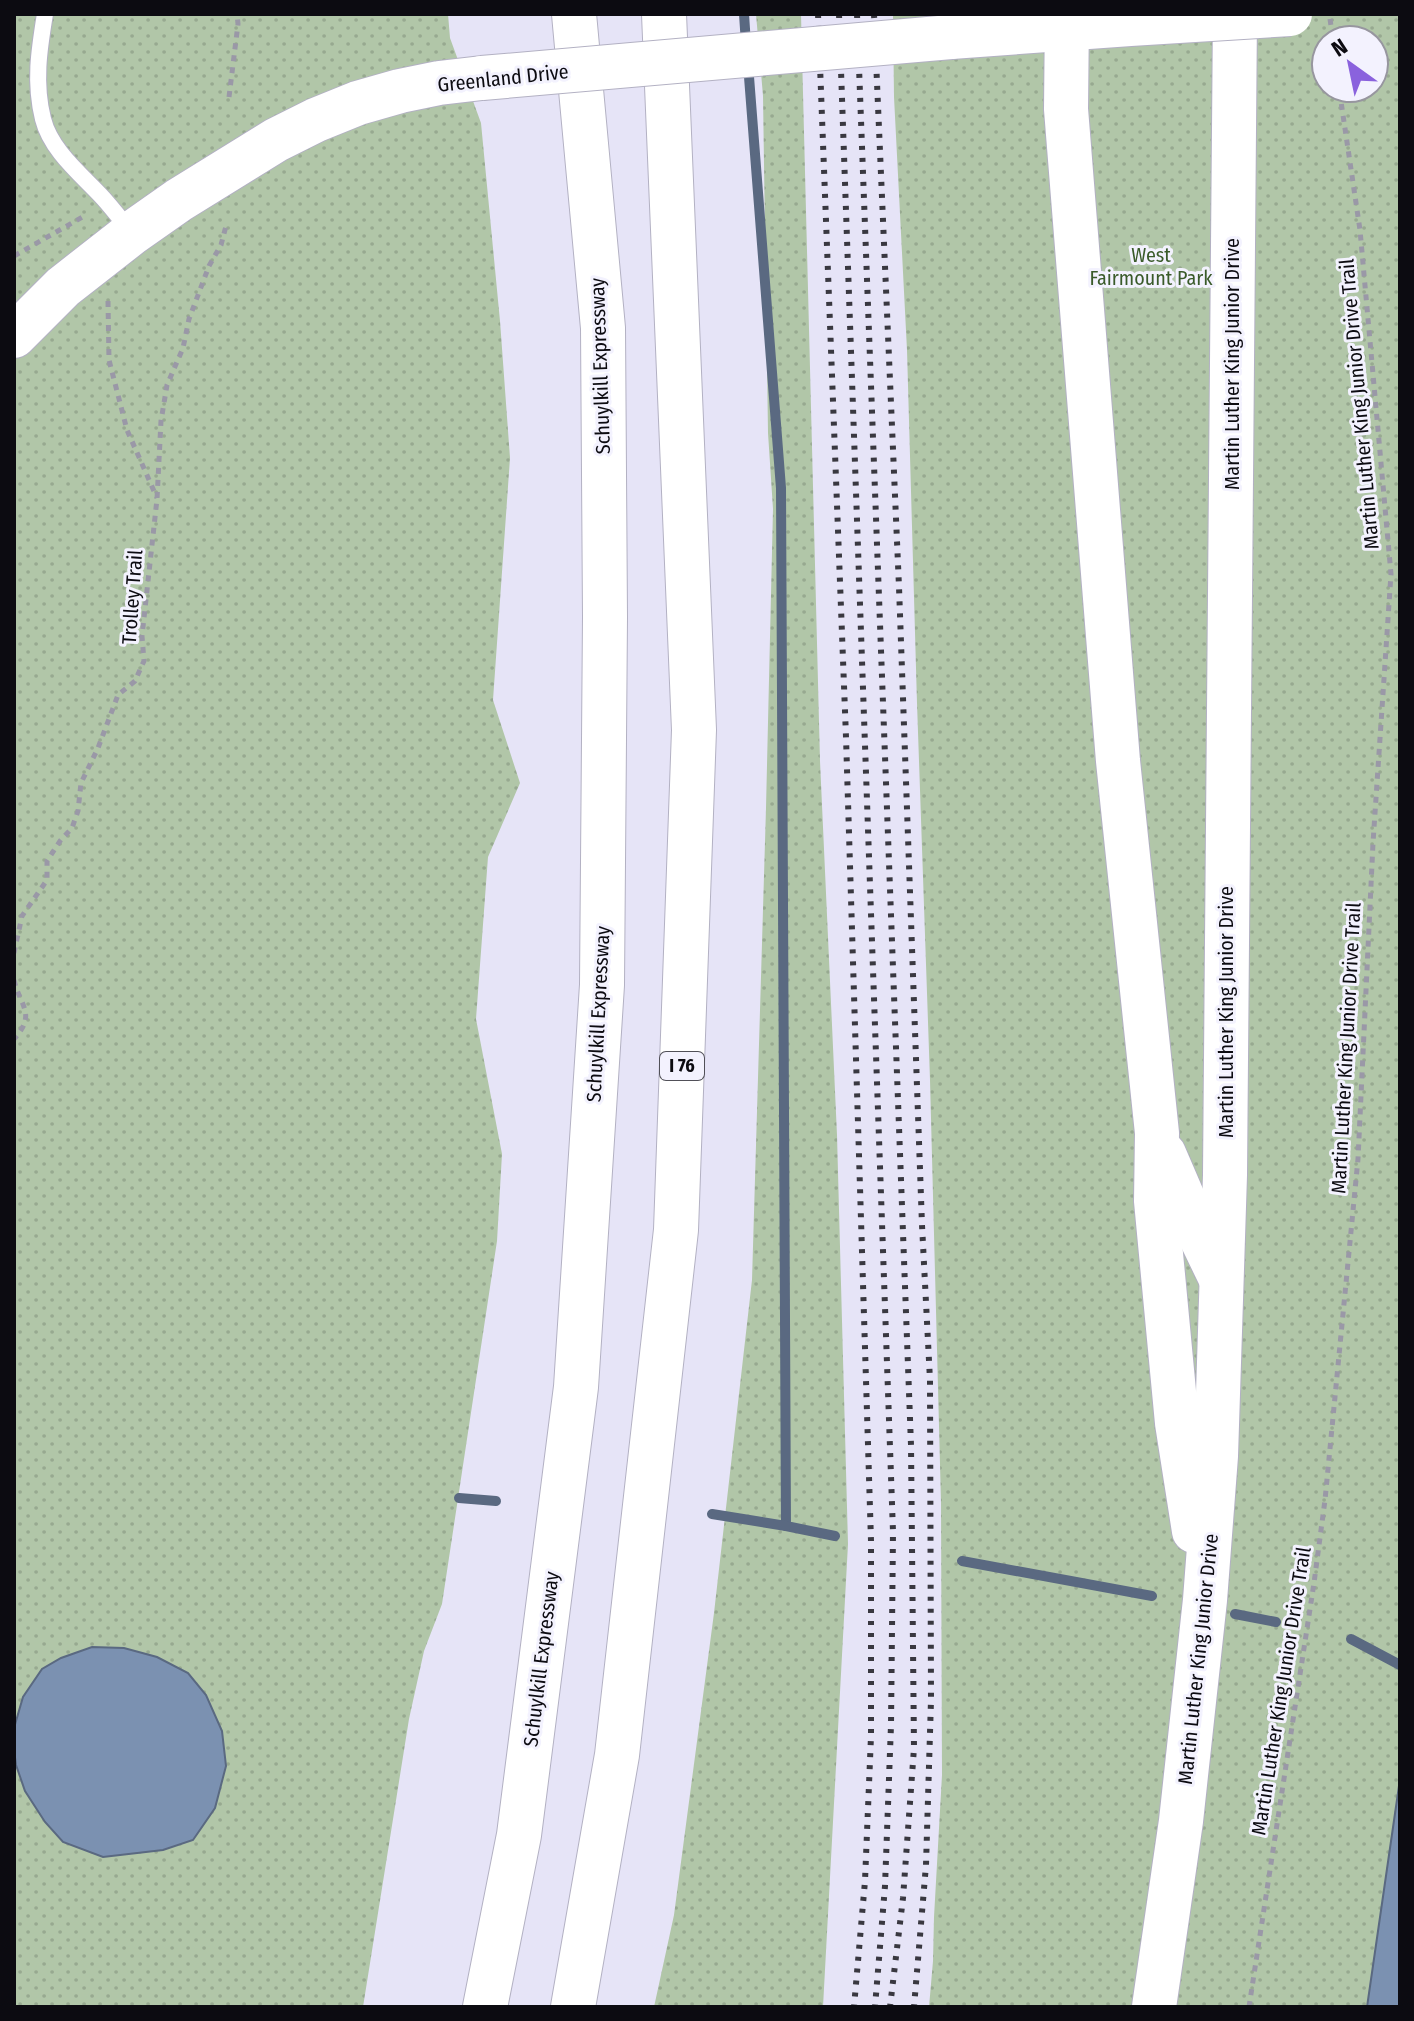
<svg xmlns="http://www.w3.org/2000/svg" width="1414" height="2021" font-family="'Fira Sans Condensed',sans-serif">
<style>
.park{fill:url(#park-dots);fill-rule:evenodd}
.water{fill:#7b91b1;stroke:#5a6981;stroke-width:2}
.lines{fill:none;stroke-linecap:round;stroke-linejoin:round}
.stream{stroke:#5a6981;stroke-width:10}
.lane-casing{stroke:#b3b1c3;stroke-width:18}
.secondary-casing{stroke:#b3b1c3;stroke-width:46}
.highway-casing{stroke:#b3b1c3;stroke-width:46}
.path{stroke:#9a98a7;stroke-width:5;stroke-dasharray:6 6;stroke-linecap:butt}
.lane{stroke:#fff;stroke-width:16}
.secondary{stroke:#fff;stroke-width:44}
.highway{stroke:#fff;stroke-width:44}
.rail{stroke:#393840;stroke-width:6;stroke-dasharray:4 8;stroke-linecap:butt}
.secondary-bridge-casing{stroke:#b3b1c3;stroke-width:46;stroke-linecap:butt}
.secondary-bridge{stroke:#fff;stroke-width:44}
.labels{text-anchor:middle;stroke-width:6;stroke-linejoin:round;paint-order:stroke}
.shield{fill:#f3f2fe;stroke:#515058;stroke-width:2}
.shield-label{font-size:18px;font-weight:bold;fill:#0c0b11}
.street-label{font-size:20px;fill:#0c0b11;stroke:#f3f2fe}
.park-label{font-size:20px;fill:#3a5b2a;stroke:#f3f2fe}
</style>
<defs>
<pattern id="park-dots" width="8" height="8" patternUnits="userSpaceOnUse" patternTransform="scale(2)"><rect width="8" height="8" fill="#b1c6a8"/><path d="M2 2h.1M6 6h.1" fill="none" stroke="#97a990" stroke-width="1.8" stroke-linecap="round"/></pattern>
</defs>
<rect width="100%" height="100%" fill="#e6e4f7"/>
<g class="park">
<path d="M14 14H448L450 38 481 123 500 321 510 458 493 700 520 783 488 857 476 1019 502 1154 497 1241 442 1604 424 1651 409 1719 363 2007H14Z"/>
<path d="M756 14H801L820 761 837 1135 848 1544 823 2007H654L674 1915 714 1613 752 1280 766 808 773 509 768 433 763 96Z"/>
<path d="M893 14H1400V1779L1367 2007H929L933 1961 934 1917 942 1775 941 1503 930 1080 917 703 907 350 894 97ZM1326 40H1374V88H1326Z"/>
</g>
<g class="water">
<path d="M92 1647 124 1648 157 1657 188 1673 206 1695 222 1731 226 1766 215 1808 193 1840 163 1850 103 1857 63 1842 45 1822 25 1791 16 1765 14 1750V1728L23 1697 42 1669 61 1658Z"/>
<path d="M1400 1779V2007H1367Z"/>
</g>
<g class="lines">
<g class="stream">
<path d="M744 14 746 44"/>
<path d="M748 64 781 488 786 1526 835 1536"/>
<path d="M459 1498 496 1501"/>
<path d="M712 1514 786 1526"/>
<path d="M962 1561 1152 1596"/>
<path d="M1235 1614 1276 1622"/>
<path d="M1351 1639 1400 1665"/>
</g>
<defs>
<path id="lane" d="M45 14C39 50 34 83 43 119 51 151 82 175 103 198 113 209 122 221 131 232"/>
<g id="secondary">
<path d="M1067 14 1066 109 1118 761 1157 1133 1156 1201 1177 1423 1194 1531"/>
<path d="M951 37 1130 24"/>
<path d="M14 336 63 287 132 233 179 200 276 140 316 120 358 103 400 91 439 83 482 78"/>
<path d="M1164 1154 1192 1219 1220 1277"/>
<path d="M1154 2007 1181 1821 1205 1600 1216 1456 1225 1175 1235 14"/>
</g>
<g id="highway">
<path d="M485 2007 519 1835 576 1387 602 985 605 617 603 328 574 14"/>
<path d="M573 2007 617 1755 676 1230 694 730 664 14"/>
</g>
</defs>
<use href="#lane" class="lane-casing"/>
<use href="#secondary" class="secondary-casing"/>
<use href="#highway" class="highway-casing"/>
<g class="path">
<path d="M1330 19 1333 40"/>
<path d="M229 97 238 24 237 14"/>
<path d="M14 256 86 215"/>
<path d="M108 301 109 360 127 430 157 498"/>
<path d="M14 953 22 916 47 880V861L60 841 72 828 78 811 81 783 98 748 118 695 135 681 144 661 142 636 157 499 161 421 167 385 183 348 189 319 209 266 221 245 227 222"/>
<path d="M14 980C20 1006 37 1014 14 1039"/>
<path d="M1249 2007 1314 1583 1325 1500 1358 1159 1373 843 1391 574 1360 230 1339 88"/>
</g>
<use href="#lane" class="lane"/>
<use href="#secondary" class="secondary"/>
<use href="#highway" class="highway"/>
<g class="rail">
<path d="M818 14 846 737 871 1541V1736L865 1881 854 2007"/>
<path d="M839 14 893 1532 891 1725 885 1886 875 2007"/>
<path d="M857 14 911 1445 914 1748 903 1898 890 2007"/>
<path d="M874 14 899 587 922 1225 930 1380 931 1700 926 1865 914 2007"/>
</g>
<defs>
<g id="secondary-bridge">
<path d="M1130 24 1290 14"/>
<path d="M482 78 951 37"/>
</g>
</defs>
<use href="#secondary-bridge" class="secondary-bridge-casing"/>
<use href="#secondary-bridge" class="secondary-bridge"/>
</g>
<g class="labels">
<rect class="shield" x="660" y="1052" width="44" height="28" rx="6"/>
<g class="shield-label">
<text x="682" y="1072">I 76</text>
</g>
<g class="street-label">
<text transform="translate(503 78) rotate(-6)" y="7">Greenland Drive</text>
<text transform="translate(1232 364) rotate(-90)" y="7">Martin Luther King Junior Drive</text>
<text transform="translate(600 366) rotate(-92)" y="7">Schuylkill Expressway</text>
<text transform="translate(1359 404) rotate(-95)" y="7">Martin Luther King Junior Drive Trail</text>
<text transform="translate(132 597) rotate(-86)" y="7">Trolley Trail</text>
<text transform="translate(1226 1012) rotate(-90)" y="7">Martin Luther King Junior Drive</text>
<text transform="translate(598 1014) rotate(-87)" y="7">Schuylkill Expressway</text>
<text transform="translate(1346 1048) rotate(-87)" y="7">Martin Luther King Junior Drive Trail</text>
<text transform="translate(541 1659) rotate(-83)" y="7">Schuylkill Expressway</text>
<text transform="translate(1198 1659) rotate(-84)" y="7">Martin Luther King Junior Drive</text>
<text transform="translate(1281 1691) rotate(-81)" y="7">Martin Luther King Junior Drive Trail</text>
</g>
<g class="park-label">
<text x="1151" y="262">West<tspan x="1151" dy="23">Fairmount Park</tspan></text>
</g>
</g>
<rect width="1414" height="2021" fill="none" stroke="#0c0b11" stroke-width="32"/>
<g transform="translate(1350 64) rotate(327)"><circle r="38" fill="#f3f2fe" stroke="#97969f" stroke-width="2"/>
<path d="M0-6L14 30L0 20L-14 30Z" fill="#8a62dd"/>
<text y="-12" font-size="22" font-weight="bold" text-anchor="middle" fill="#0c0b11">N</text>
</g>
</svg>
